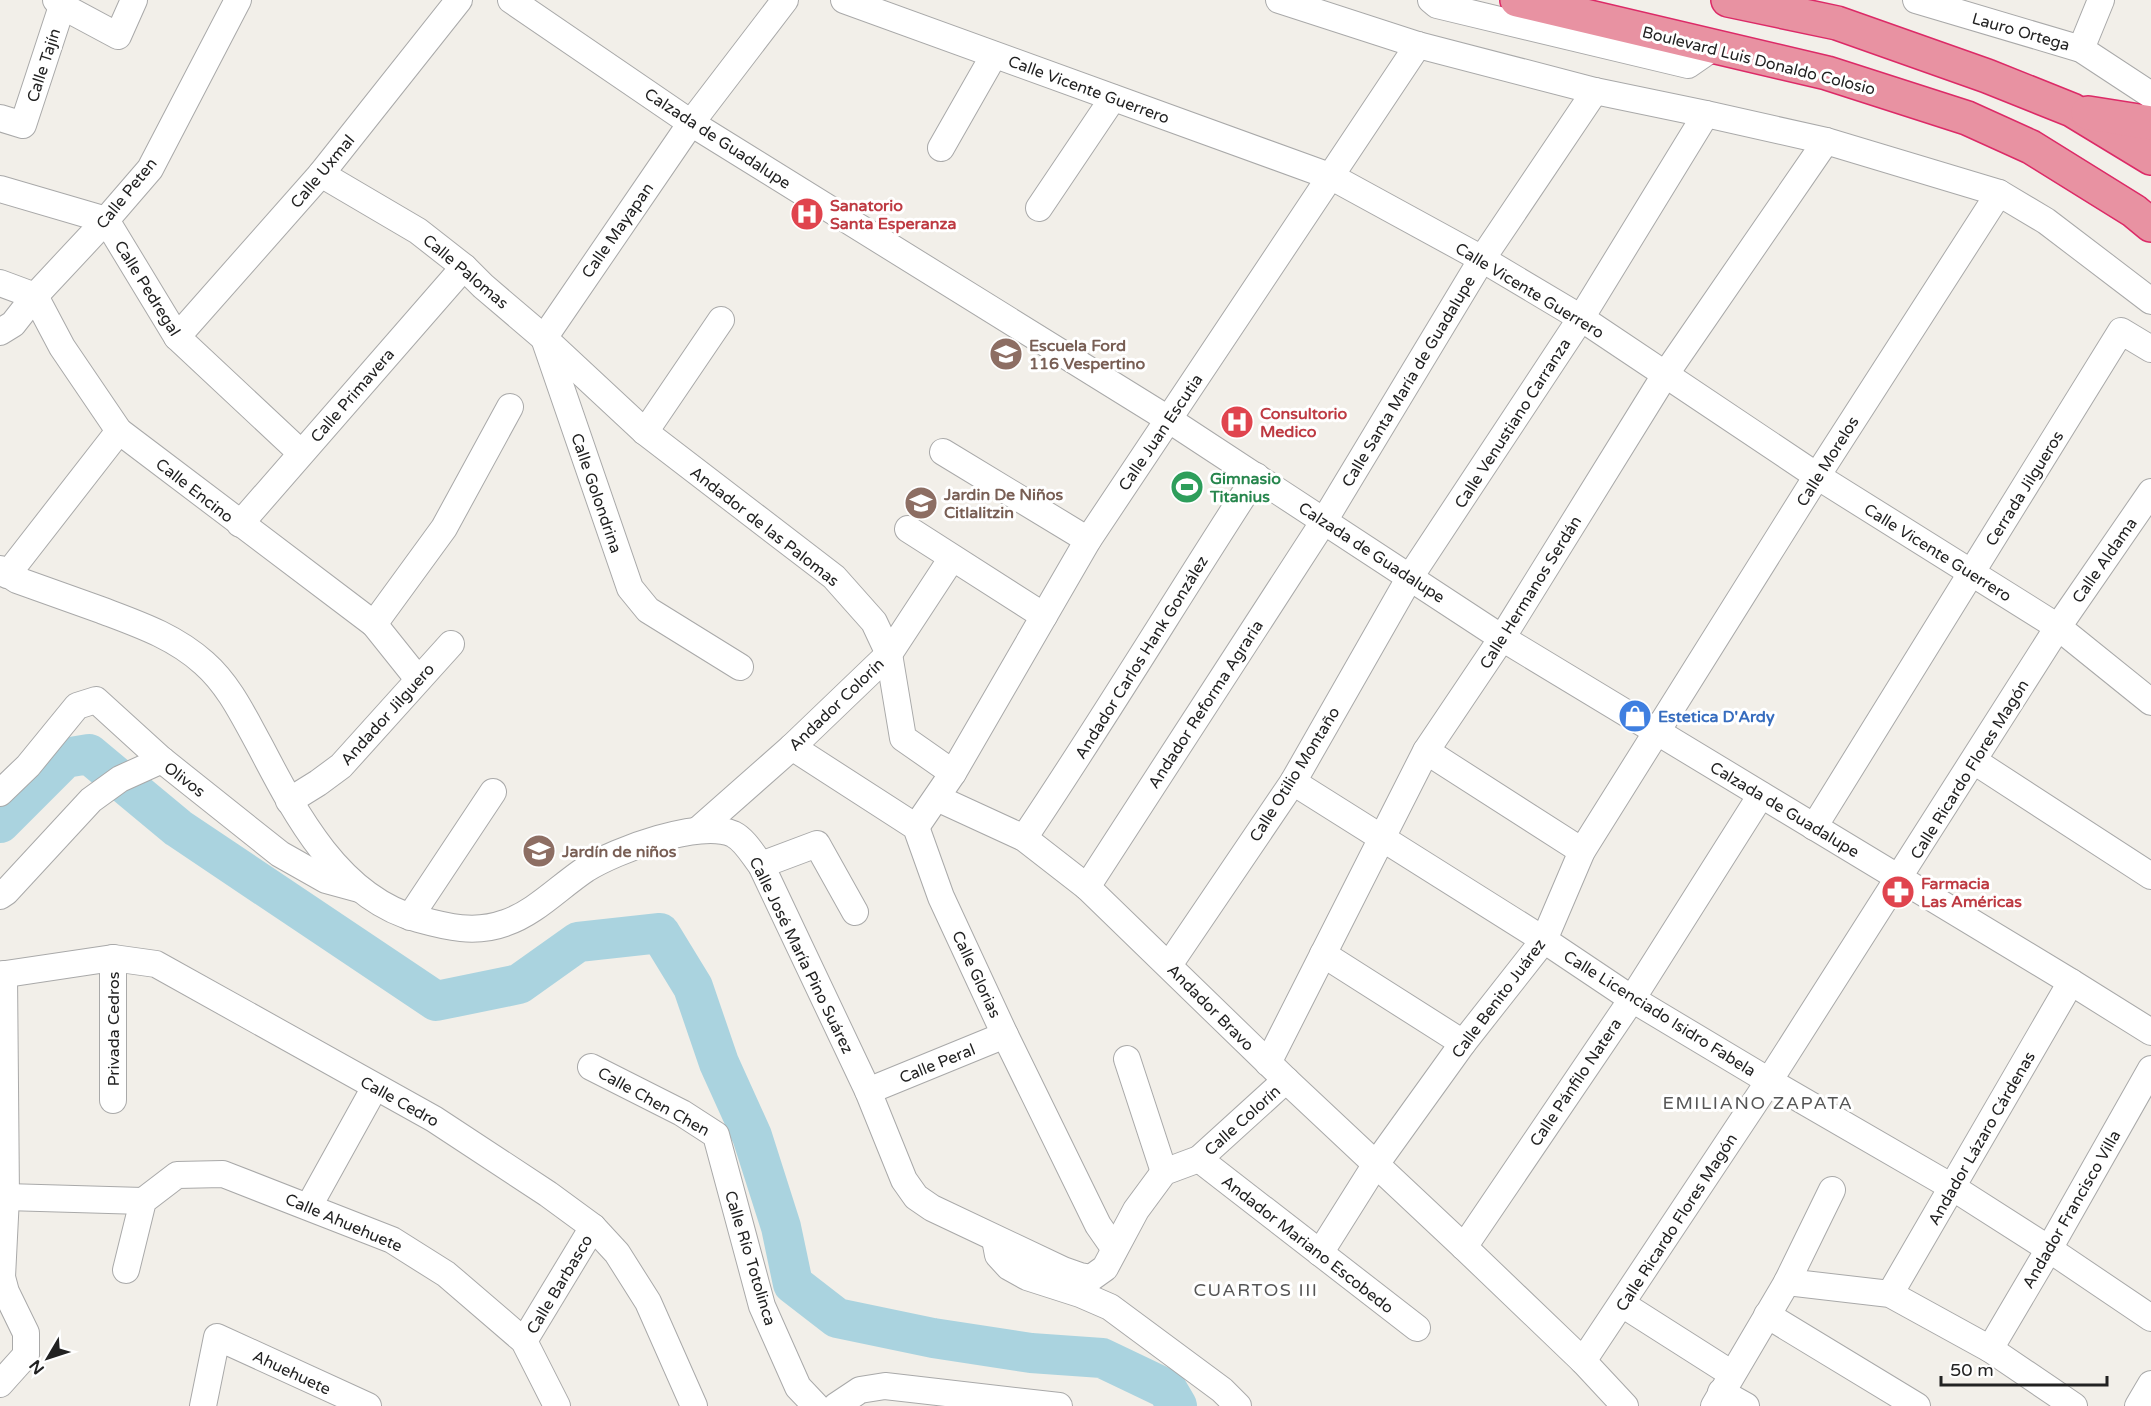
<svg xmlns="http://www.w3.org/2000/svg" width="2151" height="1406" font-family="'Varela Round',sans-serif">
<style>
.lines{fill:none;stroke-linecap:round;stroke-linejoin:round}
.river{stroke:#aad3df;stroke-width:40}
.minor-casing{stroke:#a9a9a9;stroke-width:28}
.highway-casing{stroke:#dc2a67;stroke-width:36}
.minor{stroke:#fff;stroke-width:26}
.highway{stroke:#e892a2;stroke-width:33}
.labels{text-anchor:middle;stroke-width:6;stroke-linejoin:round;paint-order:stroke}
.street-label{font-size:16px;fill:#222;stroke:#fff}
.health-label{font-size:16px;font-weight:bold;fill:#be3a42;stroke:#fff;text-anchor:start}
.education-label{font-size:16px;font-weight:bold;fill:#785e54;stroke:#fff;text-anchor:start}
.leisure-label{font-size:16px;font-weight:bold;fill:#27864d;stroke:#fff;text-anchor:start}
.shop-label{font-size:16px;font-weight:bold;fill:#366cbe;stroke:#fff;text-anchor:start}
.neighbourhood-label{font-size:18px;letter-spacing:1.5px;fill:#555;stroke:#fff}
</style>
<rect width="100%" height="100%" fill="#f2efe9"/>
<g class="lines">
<path class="river" d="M0 823 65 758 89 754 178 828 436 1001 519 984 578 942 660 933 693 987 719 1063 752 1136 781 1227 793 1284 837 1318 933 1338 1031 1353 1102 1358 1167 1389 1177 1406"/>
<defs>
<g id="minor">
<path d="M56 0 62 6 118 36 134 0"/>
<path d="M511 0 691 123 1168 419 1502 638 2071 982 2151 1032"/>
<path d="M844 0 1332 177 1482 259 1581 318 1817 476 2058 627 2151 702"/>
<path d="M1279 0 1418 45 1595 91 1706 114 1826 141 1999 193 2046 221 2151 301"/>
<path d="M1431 0 1437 5 1688 65 1714 47"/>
<path d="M1916 0 2081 49 2151 95"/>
<path d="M2081 49 2101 0"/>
<path d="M0 118 23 125 62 6"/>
<path d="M941 148 994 55"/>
<path d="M321 174 418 231 464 267 483 286 544 338 645 432 834 577 874 622 889 654 903 738 953 773"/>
<path d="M0 189 106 220 177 337 301 453"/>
<path d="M1039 208 1113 98"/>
<path d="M0 283 35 296 62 347 119 431 374 624 418 679"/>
<path d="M0 332 13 324 35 296 106 220 150 169 238 0"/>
<path d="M177 337 321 174 459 0"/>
<path d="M544 338 691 123 785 0"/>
<path d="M545 341 630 588 648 610 740 667"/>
<path d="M645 432 721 320"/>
<path d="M943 452 1088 540"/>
<path d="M240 524 464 267"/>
<path d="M908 529 1044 616"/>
<path d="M0 569 17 580C45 590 73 600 101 610 138 624 174 636 204 663 229 685 243 715 259 744 294 811 338 898 418 919 447 927 475 934 505 923 535 913 559 887 586 869 616 850 700 819 733 834 745 840 753 855 761 865L868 1091 904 1180 916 1197 932 1208 1063 1270 1080 1276 1091 1278 1105 1268 1136 1210 1164 1172 1199 1159 1286 1080"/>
<path d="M7 575 119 431"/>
<path d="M374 624 444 528 510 407"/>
<path d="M792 747 916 827 941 897 1005 1035 1098 1225 1114 1248"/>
<path d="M1426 751 1582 851"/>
<path d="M1974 761 2151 876"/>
<path d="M1293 782 1544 940 1632 999 1769 1081 1952 1187 2049 1249 2151 1318"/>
<path d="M0 793 28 766 77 706 96 700 162 760 280 854 326 880 359 889"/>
<path d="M937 798 1024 838 1087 887 1286 1080 1464 1247 1583 1361 1625 1406"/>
<path d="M289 801 318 783 341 766 451 644"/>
<path d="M916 827 953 773 1088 540 1418 45"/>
<path d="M1814 827 2121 331 2151 349"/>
<path d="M698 830 792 747 889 654 952 558"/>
<path d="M1024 838C1104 719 1178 596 1256 476"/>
<path d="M761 865 817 844 855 912"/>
<path d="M1087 887 1324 521 1482 259 1595 91"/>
<path d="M0 896 6 892 91 800 120 779 162 760"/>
<path d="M410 917 493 792"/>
<path d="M1323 954 1463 1043"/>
<path d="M1169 965 1293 782 1410 577 1581 318 1706 114"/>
<path d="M0 975 113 958 156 964 434 1119 548 1194 593 1227 617 1253 648 1302 694 1406"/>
<path d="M1127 1059 1164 1172"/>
<path d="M1268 1063 1426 751 1502 638 1665 375 1826 141"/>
<path d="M591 1067 682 1113 716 1135 762 1306 798 1387 816 1406"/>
<path d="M868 1091 1005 1035"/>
<path d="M113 1100V958"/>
<path d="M1199 1159 1417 1328"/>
<path d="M6 1197 143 1201"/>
<path d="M309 1206 375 1087"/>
<path d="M995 1239 998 1255 1009 1267 1027 1277 1080 1294 1110 1307 1222 1390 1238 1406"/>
<path d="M1464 1247 1632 999 1761 795"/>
<path d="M1320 1253 1376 1164 1463 1043 1544 940 1582 851 1817 476 1999 193"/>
<path d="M126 1270 143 1201 177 1175 223 1174 392 1240 446 1274 524 1341 557 1406"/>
<path d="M1787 1282 1890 1294 1990 1349 2074 1406"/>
<path d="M1890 1294 2071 982"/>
<path d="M1622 1304 1732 1374"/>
<path d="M1767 1315 1917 1406"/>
<path d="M524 1341 593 1227"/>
<path d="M1990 1349 2049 1249 2151 1069"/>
<path d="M1583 1361 1769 1081 2058 627 2151 492"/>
<path d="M0 1384 26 1355V1333L6 1292 2 1277 6 1197 4 974"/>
<path d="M1721 1392 1746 1406"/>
<path d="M203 1406 217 1337 368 1406"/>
<path d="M836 1406 860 1390 885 1386 1059 1406"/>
<path d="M1714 1406 1787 1282 1832 1190"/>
<path d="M2138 1406 2151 1384"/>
</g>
<g id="highway">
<path d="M1517 0 1827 73 1967 118 2031 147 2134 211 2151 225"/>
<path d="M1728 0 1837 23 1987 76 2072 110 2151 158"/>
<path d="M2088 113 2151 123"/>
</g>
</defs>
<use href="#minor" class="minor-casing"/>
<use href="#highway" class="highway-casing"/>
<use href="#minor" class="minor"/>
<use href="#highway" class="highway"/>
</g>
<defs>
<symbol id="hospital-disc" viewBox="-11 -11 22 22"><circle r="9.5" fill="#e0444e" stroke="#fff"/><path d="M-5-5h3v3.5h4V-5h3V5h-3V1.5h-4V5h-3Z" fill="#fff"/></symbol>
<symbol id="school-disc" viewBox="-11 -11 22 22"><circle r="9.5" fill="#8d6e63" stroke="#fff"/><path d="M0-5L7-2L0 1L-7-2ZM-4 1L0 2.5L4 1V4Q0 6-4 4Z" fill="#fff"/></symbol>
<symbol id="stadium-disc" viewBox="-11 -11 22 22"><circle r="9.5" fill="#2e9e5b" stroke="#fff"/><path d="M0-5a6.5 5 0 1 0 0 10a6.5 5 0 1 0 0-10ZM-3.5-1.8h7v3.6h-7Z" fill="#fff"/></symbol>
<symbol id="shop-disc" viewBox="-11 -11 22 22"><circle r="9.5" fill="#3f7fe0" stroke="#fff"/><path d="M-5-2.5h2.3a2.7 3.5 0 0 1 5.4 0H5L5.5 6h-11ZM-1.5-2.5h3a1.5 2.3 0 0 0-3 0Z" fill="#fff"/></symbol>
<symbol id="pharmacy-disc" viewBox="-11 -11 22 22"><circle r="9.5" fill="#e0444e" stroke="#fff"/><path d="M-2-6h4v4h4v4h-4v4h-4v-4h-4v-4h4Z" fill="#fff"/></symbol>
</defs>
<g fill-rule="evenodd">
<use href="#hospital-disc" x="788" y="195" width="38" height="38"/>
<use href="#school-disc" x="987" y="335" width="38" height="38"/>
<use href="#hospital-disc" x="1218" y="403" width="38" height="38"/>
<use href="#stadium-disc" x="1168" y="468" width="38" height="38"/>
<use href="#school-disc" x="902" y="484" width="38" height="38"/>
<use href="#shop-disc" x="1616" y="697" width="38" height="38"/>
<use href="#school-disc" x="520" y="832" width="38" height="38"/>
<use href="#pharmacy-disc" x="1879" y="873" width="38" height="38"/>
</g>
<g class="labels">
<g class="street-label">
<text transform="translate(2021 31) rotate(16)" y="6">Lauro Ortega</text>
<text transform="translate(1759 60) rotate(14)" y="6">Boulevard Luis Donaldo Colosio</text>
<text transform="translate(43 65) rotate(-72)" y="6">Calle Tajín</text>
<text transform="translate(1089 89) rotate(20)" y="6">Calle Vicente Guerrero</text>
<text transform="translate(718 138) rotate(33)" y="6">Calzada de Guadalupe</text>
<text transform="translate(322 171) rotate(-50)" y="6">Calle Uxmal</text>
<text transform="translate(126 193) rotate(-51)" y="6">Calle Peten</text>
<text transform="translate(617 230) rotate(-55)" y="6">Calle Mayapan</text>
<text transform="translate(466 271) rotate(40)" y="6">Calle Palomas</text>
<text transform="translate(148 288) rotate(58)" y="6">Calle Pedregal</text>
<text transform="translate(1530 290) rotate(31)" y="6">Calle Vicente Guerrero</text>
<text transform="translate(1408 381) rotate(-59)" y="6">Calle Santa María de Guadalupe</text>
<text transform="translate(352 395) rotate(-49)" y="6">Calle Primavera</text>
<text transform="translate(1512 423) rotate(-57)" y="6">Calle Venustiano Carranza</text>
<text transform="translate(1160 432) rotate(-56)" y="6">Calle Juan Escutia</text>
<text transform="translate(1827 461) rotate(-58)" y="6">Calle Morelos</text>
<text transform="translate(2024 488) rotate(-58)" y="6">Cerrada Jilgueros</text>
<text transform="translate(195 490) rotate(38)" y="6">Calle Encino</text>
<text transform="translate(597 493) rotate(71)" y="6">Calle Golondrina</text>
<text transform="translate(765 526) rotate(38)" y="6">Andador de las Palomas</text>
<text transform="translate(1372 552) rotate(33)" y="6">Calzada de Guadalupe</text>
<text transform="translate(1938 552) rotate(32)" y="6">Calle Vicente Guerrero</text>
<text transform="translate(2104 560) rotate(-55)" y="6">Calle Aldama</text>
<text transform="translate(1530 592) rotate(-58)" y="6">Calle Hermanos Serdán</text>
<text transform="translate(1141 657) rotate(-58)" y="6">Andador Carlos Hank González</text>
<text transform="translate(836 704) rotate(-44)" y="6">Andador Colorín</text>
<text transform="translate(1205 704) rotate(-57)" y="6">Andador Reforma Agraria</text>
<text transform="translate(387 714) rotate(-48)" y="6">Andador Jilguero</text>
<text transform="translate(1969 769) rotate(-58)" y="6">Calle Ricardo Flores Magón</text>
<text transform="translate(1294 774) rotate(-58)" y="6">Calle Otilio Montaño</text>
<text transform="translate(185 779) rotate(37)" y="6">Olivos</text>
<text transform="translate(1785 809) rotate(31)" y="6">Calzada de Guadalupe</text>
<text transform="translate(802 955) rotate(64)" y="6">Calle José María Pino Suárez</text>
<text transform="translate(977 974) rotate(65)" y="6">Calle Glorias</text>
<text transform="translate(1498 998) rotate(-53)" y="6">Calle Benito Juárez</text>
<text transform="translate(1211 1007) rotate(45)" y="6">Andador Bravo</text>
<text transform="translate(1660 1013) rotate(32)" y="6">Calle Licenciado Isidro Fabela</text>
<text transform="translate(113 1029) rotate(-90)" y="6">Privada Cedros</text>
<text transform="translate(937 1063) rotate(-22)" y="6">Calle Peral</text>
<text transform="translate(1575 1082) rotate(-56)" y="6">Calle Pánfilo Natera</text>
<text transform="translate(400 1101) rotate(29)" y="6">Calle Cedro</text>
<text transform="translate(654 1101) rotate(29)" y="6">Calle Chen Chen</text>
<text transform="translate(1242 1120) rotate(-42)" y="6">Calle Colorín</text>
<text transform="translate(1981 1138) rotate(-60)" y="6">Andador Lázaro Cárdenas</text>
<text transform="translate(2071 1209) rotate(-60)" y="6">Andador Francisco Villa</text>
<text transform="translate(344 1222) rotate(23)" y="6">Calle Ahuehuete</text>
<text transform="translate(1676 1222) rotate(-57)" y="6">Calle Ricardo Flores Magón</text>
<text transform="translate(1308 1244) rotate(38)" y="6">Andador Mariano Escobedo</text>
<text transform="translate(751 1258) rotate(73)" y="6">Calle Río Totolinca</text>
<text transform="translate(559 1284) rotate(-59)" y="6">Calle Barbasco</text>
<text transform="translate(292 1372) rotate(25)" y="6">Ahuehuete</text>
</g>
<g class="health-label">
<text x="830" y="211">Sanatorio<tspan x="830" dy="18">Santa Esperanza</tspan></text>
<text x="1260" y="419">Consultorio<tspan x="1260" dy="18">Medico</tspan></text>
<text x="1921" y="889">Farmacia<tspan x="1921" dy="18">Las Américas</tspan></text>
</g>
<g class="education-label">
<text x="1029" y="351">Escuela Ford<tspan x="1029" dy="18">116 Vespertino</tspan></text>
<text x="944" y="500">Jardin De Niños<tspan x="944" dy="18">Citlalitzin</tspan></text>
<text x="562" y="857">Jardín de niños</text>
</g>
<g class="leisure-label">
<text x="1210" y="484">Gimnasio<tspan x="1210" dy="18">Titanius</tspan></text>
</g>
<g class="shop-label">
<text x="1658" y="722">Estetica D'Ardy</text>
</g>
<g class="neighbourhood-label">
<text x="1758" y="1109">EMILIANO ZAPATA</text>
<text x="1256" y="1296">CUARTOS III</text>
</g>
</g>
<g transform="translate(48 1358) rotate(231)" stroke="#ffffff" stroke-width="4.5" paint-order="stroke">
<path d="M0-4.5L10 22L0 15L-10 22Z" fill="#222222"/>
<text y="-9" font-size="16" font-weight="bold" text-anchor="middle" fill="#222222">N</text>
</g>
<path d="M1941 1376v9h166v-9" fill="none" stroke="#222222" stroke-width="3"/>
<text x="1950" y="1376" font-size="18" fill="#222222" stroke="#ffffff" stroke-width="4.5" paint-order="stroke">50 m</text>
</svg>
